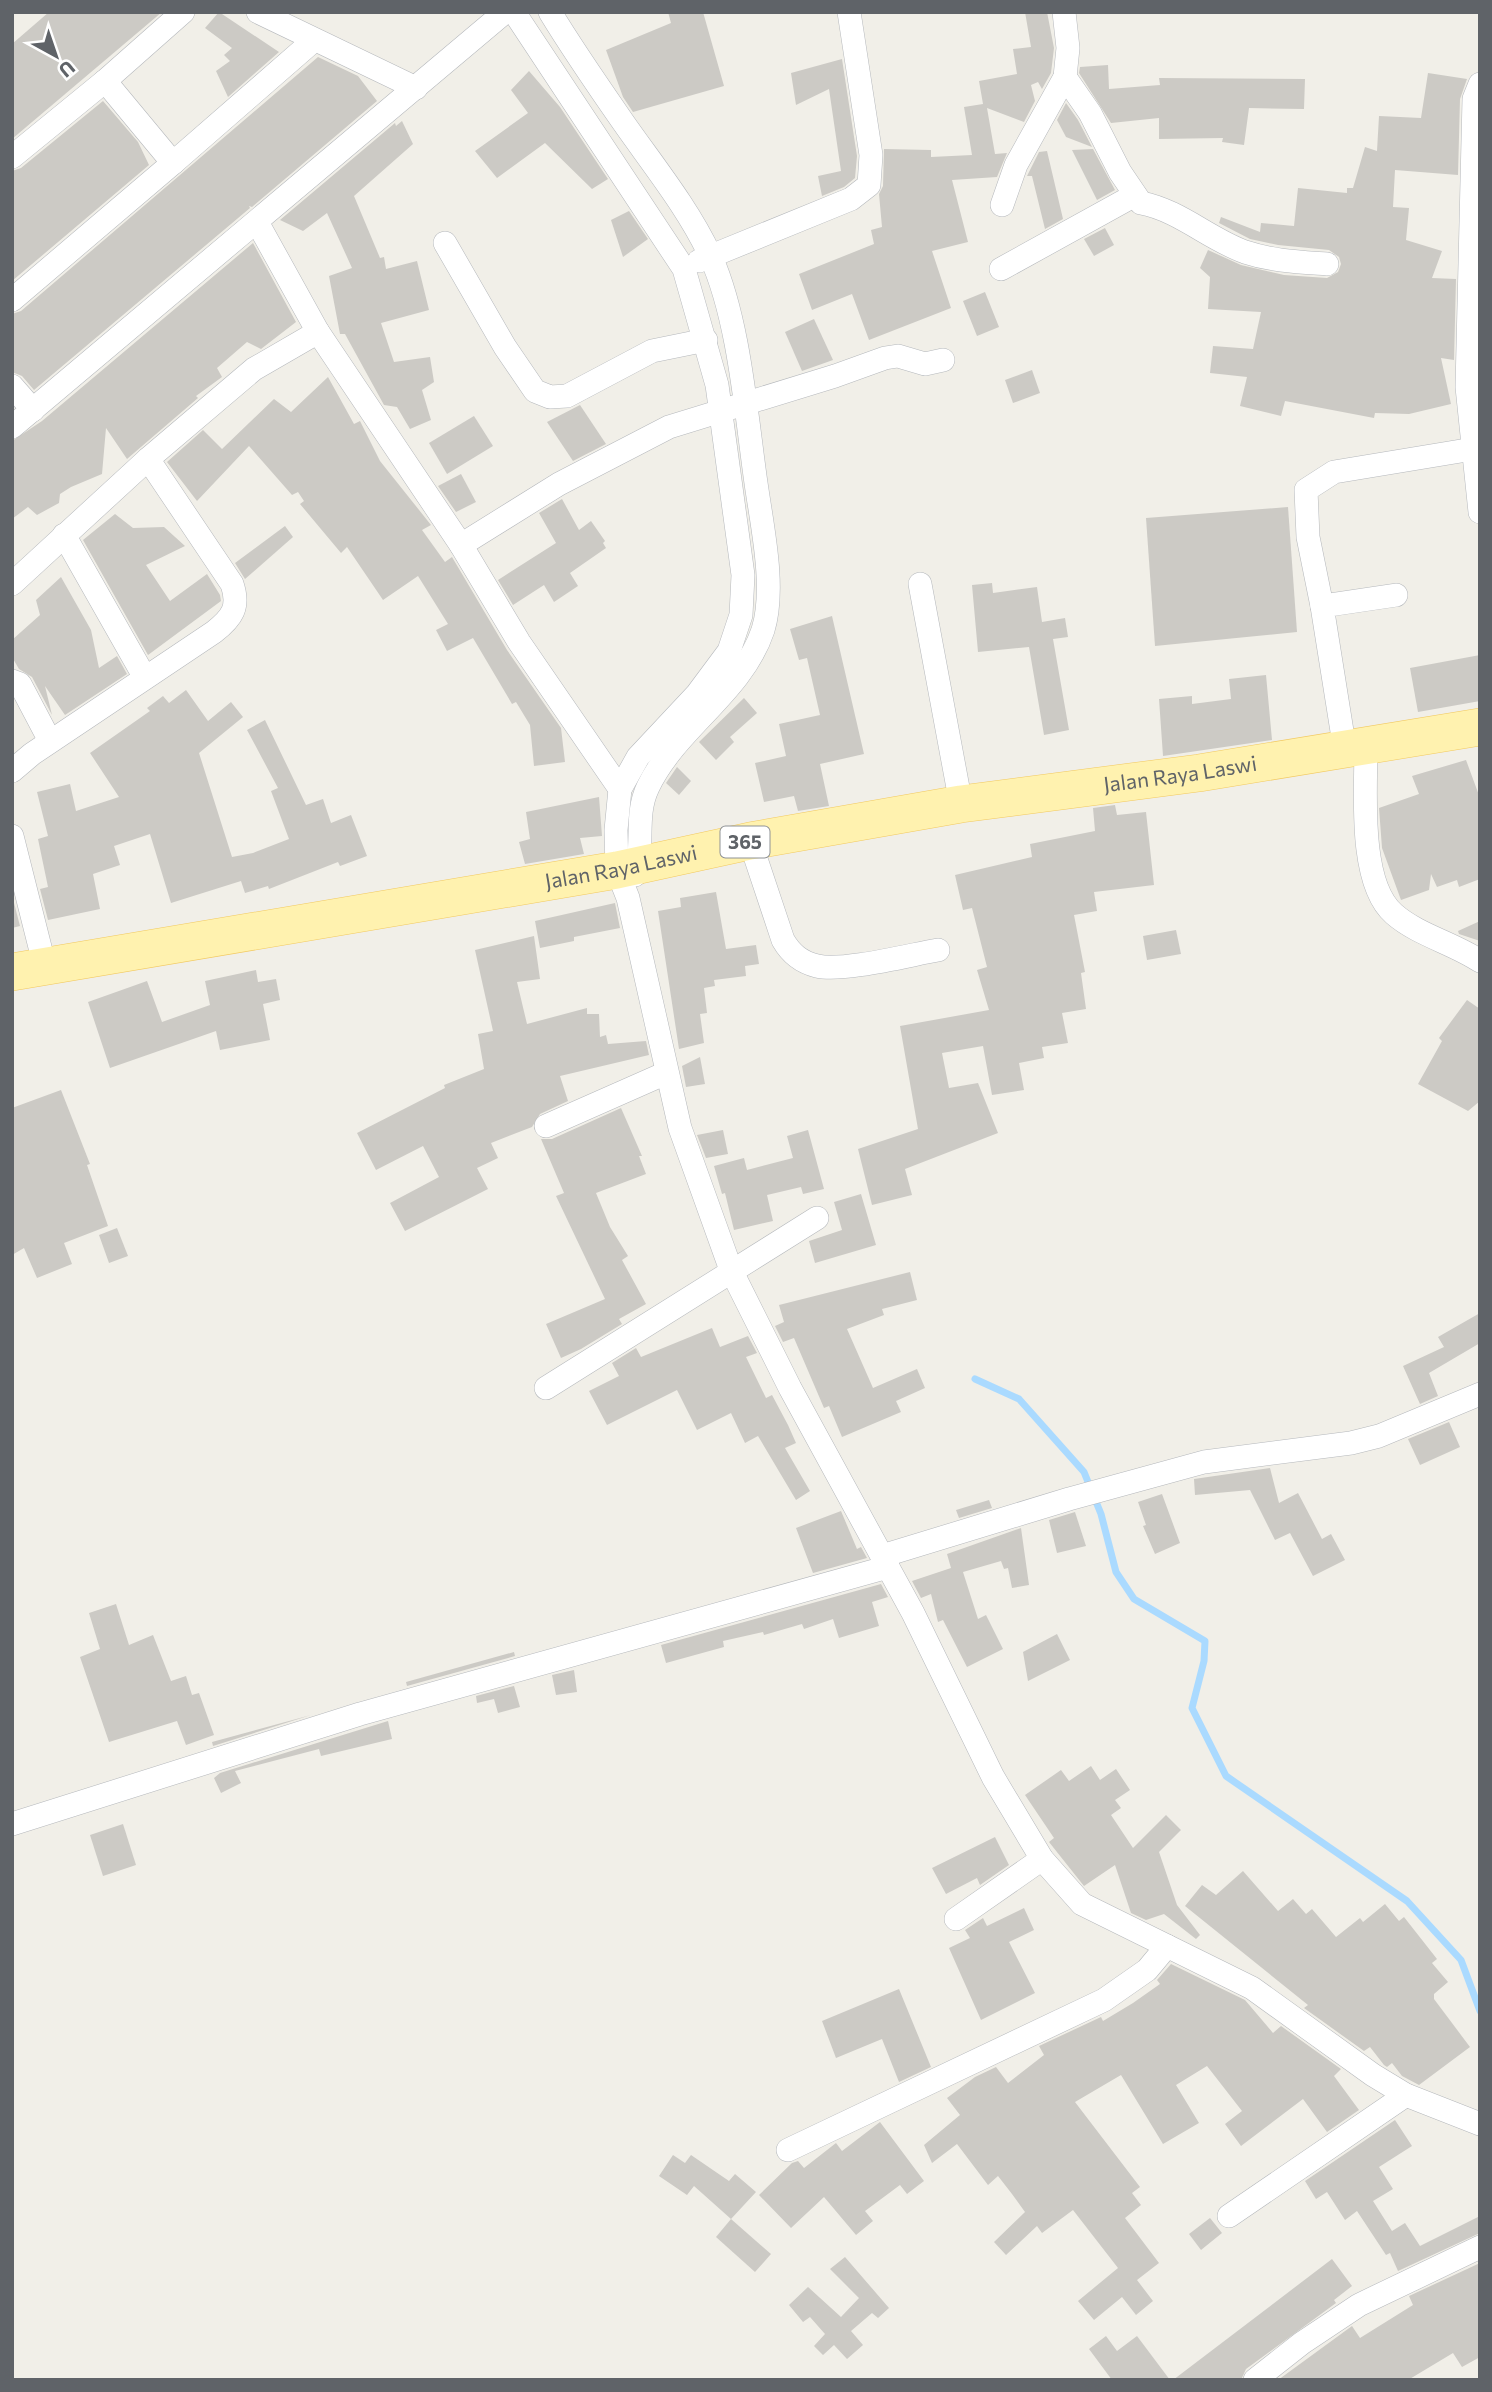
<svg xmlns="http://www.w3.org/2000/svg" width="1492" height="2392" font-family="Commissioner,sans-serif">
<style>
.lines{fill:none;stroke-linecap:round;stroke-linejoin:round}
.stream{stroke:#aadaff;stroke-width:7}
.building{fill:#cccac5}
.street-casing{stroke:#b5b8bc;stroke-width:24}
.primary-casing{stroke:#f2c960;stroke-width:38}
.street{stroke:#fff;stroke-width:23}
.primary{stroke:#fff2af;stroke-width:37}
.labels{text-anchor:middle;stroke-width:5;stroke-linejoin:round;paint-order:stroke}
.shield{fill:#fff;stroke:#8f9295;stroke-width:2}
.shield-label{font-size:19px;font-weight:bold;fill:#5f6368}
.street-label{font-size:21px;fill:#5f6368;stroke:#fff}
</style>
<rect width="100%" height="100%" fill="#f1efe8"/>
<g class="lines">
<path class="stream" d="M975 1379 1019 1399 1084 1472 1101 1514 1116 1572 1134 1599 1205 1641 1204 1661 1192 1708 1226 1776 1407 1901 1461 1960 1480 2011"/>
</g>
<g class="building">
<path d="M49 12H162L12 139V44Z"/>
<path d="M219 12 279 52 228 97 216 71 230 61 224 55 232 48 205 28Z"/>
<path d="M668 12H703L724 86 633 112 623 97 606 50 671 23Z"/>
<path d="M1025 12H1047L1054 48 1051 73 1042 89 1038 82 1031 85 1035 101 1024 122 987 108 995 154 1007 153 997 177 952 180 968 242 932 251 951 308 869 340 852 294 812 310 799 274 874 244 871 230 882 227 879 194 883 186 884 149 931 150V157L972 155 964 107 983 104 979 81 1017 74 1013 49 1031 47Z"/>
<path d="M318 57 358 76 377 101 252 207 249 206 250 208 34 390 22 376 12 372V314L21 311Z"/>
<path d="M842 59 857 156 855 178 844 187 822 196 818 176 841 171 829 89 796 105 791 73Z"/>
<path d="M1108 65 1109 89 1160 85 1159 78 1305 79 1304 109 1249 108 1244 145 1222 142 1223 138 1159 139V118L1111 123 1079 73 1080 67Z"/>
<path d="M529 71 560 107 608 179 592 189 545 143 497 178 475 151 528 113 511 90Z"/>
<path d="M1428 73 1467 79 1460 99 1458 175 1395 170 1393 207 1409 208 1406 240 1442 251 1432 278 1456 279 1454 360 1441 358 1451 404 1409 414 1375 413 1374 418 1285 401 1281 416 1240 406 1247 377 1210 373 1213 346 1253 349 1261 312 1208 309 1210 277 1200 268 1208 250 1241 265 1284 275 1327 278 1338 272 1341 264 1339 257 1329 250 1278 245 1250 239 1219 223 1221 217 1260 232 1261 223 1294 226 1298 188 1347 193V188H1353L1365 147 1377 151 1379 116 1421 118Z"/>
<path d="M103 101 138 142 149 165 12 281V171L21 168Z"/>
<path d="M1066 103 1078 120 1092 147 1066 137 1057 120Z"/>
<path d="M402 121 413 144 354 196 380 258 384 257 386 269 417 261 429 310 381 323 394 362 430 357 434 382 422 390 431 420 410 429 397 407 384 405 345 334H340L329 276 352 268 327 213 303 231 280 220 395 123 396 126Z"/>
<path d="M1093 149 1115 190 1097 200 1072 150Z"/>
<path d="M1047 151 1063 219 1045 229 1032 176H1027L1039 152Z"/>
<path d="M629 211 648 239 623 257 611 220Z"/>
<path d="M1105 228 1114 245 1094 256 1084 239Z"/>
<path d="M253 243 296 322 261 349 247 342 217 368 222 377 196 396 198 398 127 459 106 428 102 474 71 487 60 494 59 503 37 515 28 507 12 519V441L42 421Z"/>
<path d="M985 292 999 327 977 336 963 301Z"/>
<path d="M814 319 833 360 802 371 785 332Z"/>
<path d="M1032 370 1040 393 1013 403 1005 380Z"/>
<path d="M328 377 354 424 360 421 380 461 431 525 422 530 445 562 452 557 507 650 561 728 565 762 534 766 530 725 516 702 512 704 473 638 447 651 436 630 448 624 418 576 383 600 347 547 341 553 300 504 304 501 298 492 292 495 249 446 197 501 167 462 203 430 222 449 274 399 291 412Z"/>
<path d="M580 405 606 444 573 461 547 422Z"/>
<path d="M474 416 493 446 447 474 429 443Z"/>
<path d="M461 474 476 502 456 512 438 486Z"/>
<path d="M562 499 579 530 591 521 605 541 603 543 606 548 570 573 578 586 554 602 544 585 513 605 498 580 556 543 539 513Z"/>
<path d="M1288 507 1297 632 1155 646 1146 518Z"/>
<path d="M115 514 133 528 164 527 185 546 146 565 170 601 207 574 220 595 221 601 148 655 83 540Z"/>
<path d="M285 526 293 537 245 579 235 563Z"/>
<path d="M61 577 91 630 99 668 117 656 127 674 65 715 45 686 52 715 32 677 19 669 12 657V640L40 615 36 600Z"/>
<path d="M992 583 993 593 1037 587 1042 622 1065 618 1068 637 1053 639 1069 730 1044 735 1029 647 978 652 972 585Z"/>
<path d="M832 616 864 754 820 764 829 806 798 811 794 796 764 802 755 763 786 756 779 724 820 715 807 658 799 660 790 629Z"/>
<path d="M1480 655V701L1418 712 1410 668Z"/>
<path d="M1266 675 1272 740 1163 756 1159 699 1192 696V704L1231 699 1229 679Z"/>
<path d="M186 690 208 721 231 702 243 717 199 753 232 857 253 853 289 839 271 791 278 788 247 730 265 720 306 805 323 799 331 823 351 815 367 856 340 866 338 862 269 889 268 886 245 893 241 881 171 903 150 834 114 846 120 865 93 874 100 909 48 920 40 889 48 887 38 839 48 836 37 792 70 784 76 811 119 797 90 753 150 711 147 708 163 696 169 703Z"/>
<path d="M744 698 757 713 730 737 734 742 716 760 699 742Z"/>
<path d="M1466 760 1480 798V879L1459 887 1457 880 1437 887 1431 874 1429 890 1401 900 1382 848 1379 808 1419 794 1412 776Z"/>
<path d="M677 767 691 781 679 795 666 783Z"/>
<path d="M599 797 602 836 580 838 584 854 525 864 519 842 530 839 526 812Z"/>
<path d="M1115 805 1117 815 1146 812 1154 885 1094 892 1097 911 1074 915 1085 972 1081 973 1086 1009 1062 1013 1068 1043 1042 1047 1044 1058 1019 1063 1024 1090 992 1095 983 1046 942 1053 949 1088 978 1083 998 1133 905 1169 912 1195 872 1205 858 1149 918 1129 900 1026 989 1010 977 970 987 967 972 908 963 910 955 875 1032 857 1030 844 1095 831 1093 808Z"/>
<path d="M716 892 726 949 756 945 759 964 745 966 746 976 714 980 715 986 704 988 707 1013 700 1014 704 1043 679 1049 658 911 681 907 680 898Z"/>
<path d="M12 895 20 926 12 928Z"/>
<path d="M615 903 620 928 574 937V941L540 948 535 921Z"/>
<path d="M1480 921V941L1459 934 1458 931Z"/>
<path d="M1176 930 1181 954 1147 960 1143 936Z"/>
<path d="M534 936 540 979 517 982 527 1024 587 1008V1014H599L600 1037 606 1035 608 1044 646 1041 649 1055 560 1076 568 1101 540 1114 532 1127 491 1143 498 1158 477 1168 488 1189 405 1231 390 1203 439 1177 423 1146 376 1170 357 1133 445 1088 444 1085 484 1069 478 1034 493 1031 475 950Z"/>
<path d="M256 970 258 982 276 979 280 1000 263 1004 270 1040 220 1050 216 1031 110 1068 88 1002 147 981 162 1022 210 1005 205 981Z"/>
<path d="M1467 1000 1480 1009V1101L1468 1111 1418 1084 1442 1041 1439 1038Z"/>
<path d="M700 1057 705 1084 686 1087 682 1066Z"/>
<path d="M61 1090 90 1164 87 1165 108 1226 64 1243 72 1264 37 1278 24 1248 12 1255V1108Z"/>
<path d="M621 1108 642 1156H639L646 1174 596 1193 610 1227 628 1256 622 1260 646 1304 619 1319 622 1324 581 1349 561 1358 546 1324 605 1299 556 1196 564 1193 541 1139H552Z"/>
<path d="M723 1130 728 1154 706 1158 697 1135Z"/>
<path d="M808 1130 824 1189 803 1194 801 1187 767 1195 773 1221 734 1230 725 1193 722 1194 714 1166 744 1158 747 1170 793 1158 787 1136Z"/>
<path d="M861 1194 876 1245 815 1263 809 1241 842 1230 834 1202Z"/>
<path d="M117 1228 128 1256 109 1263 99 1235Z"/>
<path d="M910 1272 917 1300 882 1309 884 1315 847 1329 873 1388 917 1369 925 1388 896 1401 901 1412 842 1437 829 1406 824 1408 794 1338 783 1342 775 1326 784 1322 779 1305Z"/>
<path d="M1480 1313V1343L1429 1373 1438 1396 1420 1404 1403 1366 1444 1347 1438 1337Z"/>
<path d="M712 1328 720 1347 748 1336 757 1353 746 1357 766 1398 772 1395 788 1425 796 1443 785 1448 810 1491 796 1500 758 1436 745 1443 731 1413 697 1430 677 1390 607 1425 589 1391 619 1376 612 1363 636 1348 641 1357Z"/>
<path d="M1449 1422 1460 1447 1420 1465 1408 1439Z"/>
<path d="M1270 1468 1279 1503 1298 1493 1322 1539 1331 1534 1345 1560 1313 1576 1290 1533 1275 1540 1250 1490 1195 1495 1194 1479Z"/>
<path d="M1162 1494 1180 1543 1155 1554 1143 1526 1146 1525 1138 1502Z"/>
<path d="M989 1500 992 1508 959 1518 956 1510Z"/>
<path d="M841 1511 857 1549 861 1547 867 1558 813 1573 796 1528Z"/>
<path d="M1075 1512 1086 1546 1057 1553 1049 1520Z"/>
<path d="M1021 1528 1029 1585 1012 1588 1008 1568 1004 1569 1001 1561 963 1572 978 1619 986 1615 1003 1649 967 1667 943 1620 938 1622 931 1594 921 1598 912 1581 951 1568 947 1554Z"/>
<path d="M881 1584 888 1597 872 1602 879 1626 839 1638 833 1619 804 1629 802 1624 764 1635 763 1632 723 1641 724 1647 666 1663 661 1645Z"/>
<path d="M116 1604 129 1645 153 1635 171 1681 186 1676 192 1695 199 1693 214 1735 186 1745 177 1721 109 1742 80 1657 100 1649 89 1613Z"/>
<path d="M1057 1634 1070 1660 1028 1681 1023 1652Z"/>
<path d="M514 1652 515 1656 407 1686 406 1682Z"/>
<path d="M574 1670 577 1692 556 1695 552 1675Z"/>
<path d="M514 1686 520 1707 498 1713 494 1699 477 1703 476 1696Z"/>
<path d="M311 1715 213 1746 212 1742Z"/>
<path d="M388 1721 392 1739 321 1756 319 1749 235 1771 241 1783 221 1793 214 1778 220 1773Z"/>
<path d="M1091 1766 1100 1780 1116 1769 1130 1790 1115 1800 1121 1808 1111 1815 1133 1848 1166 1815 1181 1830 1159 1852 1177 1905 1200 1935 1196 1939 1164 1914 1146 1920 1131 1913 1115 1865 1084 1886 1049 1842 1054 1838 1025 1795 1061 1770 1069 1781Z"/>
<path d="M123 1824 136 1865 103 1876 90 1835Z"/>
<path d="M995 1837 1009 1865 980 1885 977 1878 946 1894 932 1868Z"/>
<path d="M1243 1871 1278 1911 1293 1899 1306 1914 1312 1909 1336 1937 1360 1918 1363 1922 1385 1904 1399 1921 1404 1917 1437 1959 1432 1963 1448 1982 1434 1994V1999L1470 2047 1419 2085 1402 2076 1392 2063 1387 2067 1384 2065 1370 2047 1364 2051 1304 2008 1308 2005 1185 1906 1202 1885 1216 1895Z"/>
<path d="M1024 1908 1034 1930 1009 1942 1035 1993 981 2020 949 1948 970 1938 965 1930 983 1918 987 1926Z"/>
<path d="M1171 1964 1245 2000 1273 2033 1281 2026 1341 2069 1334 2076 1359 2110 1327 2132 1303 2099 1241 2146 1225 2124 1242 2111 1207 2066 1176 2085 1199 2123 1163 2144 1121 2075 1075 2102 1140 2187 1132 2193 1141 2205 1125 2218 1159 2263 1137 2280 1153 2301 1136 2315 1122 2297 1094 2320 1078 2301 1118 2268 1073 2210 1042 2233 1037 2226 1006 2255 994 2242 1025 2212 1012 2194 998 2176 988 2185 957 2144 932 2163 924 2145 960 2115 947 2098 975 2077 996 2067 1008 2083 1044 2055 1039 2046 1101 2017 1103 2021 1133 2003 1160 1984 1157 1980Z"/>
<path d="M899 1989 931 2067 899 2082 882 2039 836 2058 822 2021Z"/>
<path d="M1395 2120 1412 2146 1379 2167 1393 2189 1373 2201 1392 2231 1405 2223 1420 2246 1480 2216V2233L1398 2271 1390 2253 1386 2255 1357 2211 1345 2220 1327 2192 1316 2199 1305 2181Z"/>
<path d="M880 2122 924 2181 907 2194 900 2185 865 2211 873 2221 856 2235 824 2197 791 2228 759 2195 792 2163 798 2161 804 2168 836 2143 842 2151Z"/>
<path d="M673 2155 685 2163 691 2155 729 2181 735 2174 756 2192 731 2219 694 2186 687 2195 659 2176Z"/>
<path d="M1210 2218 1222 2233 1201 2250 1189 2234Z"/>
<path d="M731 2219 771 2254 755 2272 716 2237Z"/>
<path d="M845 2257 889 2308 878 2318 872 2313 851 2331 863 2345 847 2359 834 2345 823 2355 814 2346 825 2334 810 2317 803 2322 789 2305 808 2287 841 2317 859 2298 830 2269Z"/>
<path d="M1332 2259 1352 2286 1334 2300 1336 2303 1246 2369 1241 2380H1173Z"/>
<path d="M1480 2263V2357L1462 2367 1453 2353 1408 2380H1278L1352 2326 1360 2338 1413 2305 1409 2296Z"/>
<path d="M1106 2336 1117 2351 1137 2336 1170 2380H1112L1089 2349Z"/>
</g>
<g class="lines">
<defs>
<g id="street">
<path d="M258 12 416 88"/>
<path d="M514 12 684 269 717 385 743 575 741 615 729 651 697 694 638 757 620 789 616 830 617 870 628 898 680 1128 731 1270 790 1388 913 1613 993 1777 1042 1859 1082 1904 1252 1988 1373 2075 1406 2095 1480 2124"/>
<path d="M550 12C573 50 598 86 623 122 653 165 688 208 710 255 739 318 746 413 756 483 762 526 776 588 763 630 742 693 676 728 648 787 634 816 645 847 635 875"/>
<path d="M1065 77 1090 113 1120 172 1141 203C1179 210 1209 239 1245 252 1272 261 1299 262 1327 264"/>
<path d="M1480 84 1474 99 1467 387 1480 512"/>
<path d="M12 157 105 81"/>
<path d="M173 163 313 41"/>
<path d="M1002 205 1016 165 1065 77 1068 48 1064 12"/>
<path d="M257 222 318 332"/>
<path d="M445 243 505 347 535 391 550 397 567 396 652 351 706 340"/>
<path d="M699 261 851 199 869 185 871 155 849 12"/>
<path d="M1001 269 1135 195"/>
<path d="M12 300 173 163 105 81 183 12"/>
<path d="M12 386 33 410"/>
<path d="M12 427 505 12"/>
<path d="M64 535 144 676"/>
<path d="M461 545 559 484 669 427 835 376 885 358 898 356 925 364 943 360"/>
<path d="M12 584 148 459"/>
<path d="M920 584 961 804"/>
<path d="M1322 606 1308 537 1306 490 1334 472 1473 449"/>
<path d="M12 681 20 684 50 741"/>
<path d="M1366 746C1366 790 1358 883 1394 914 1418 935 1453 943 1480 961"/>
<path d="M1345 750 1322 606 1396 595"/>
<path d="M12 771 32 754 214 632C232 618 240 607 232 584L148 459 254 369 318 332 461 545 519 642 620 789"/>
<path d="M12 836 45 967"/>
<path d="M750 841 783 940C791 954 801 962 817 966 843 972 909 955 938 950"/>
<path d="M546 1126 666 1073"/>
<path d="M546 1388 817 1218"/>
<path d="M882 1556 1069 1499 1204 1462 1351 1443 1379 1436 1480 1394"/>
<path d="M12 1824 360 1714 888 1567"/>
<path d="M956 1919 1042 1859"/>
<path d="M788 2150 1104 2000 1147 1970 1167 1946"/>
<path d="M1229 2216 1406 2095"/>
<path d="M1255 2380 1302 2343 1359 2305 1480 2247"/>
</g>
<g id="primary">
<path id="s1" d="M12 972 617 870 750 841 961 804 1199 773 1480 727"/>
</g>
</defs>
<use href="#street" class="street-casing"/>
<use href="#primary" class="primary-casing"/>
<use href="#street" class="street"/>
<use href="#primary" class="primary"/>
</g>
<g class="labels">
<rect class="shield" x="720.5" y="826.5" width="49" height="31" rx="5"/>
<g class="shield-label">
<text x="745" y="849">365</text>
</g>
<g class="street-label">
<text dy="7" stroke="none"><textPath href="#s1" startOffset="1185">Jalan Raya Laswi</textPath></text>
<text dy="7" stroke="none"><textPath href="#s1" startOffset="618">Jalan Raya Laswi</textPath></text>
</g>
</g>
<rect width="1492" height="2392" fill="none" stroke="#5f6368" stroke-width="28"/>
<g transform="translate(56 56) rotate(140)" stroke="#ffffff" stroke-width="5" paint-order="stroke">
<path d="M0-5L12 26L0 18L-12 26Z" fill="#5f6368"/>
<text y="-10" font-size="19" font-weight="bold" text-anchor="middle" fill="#5f6368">U</text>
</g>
</svg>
